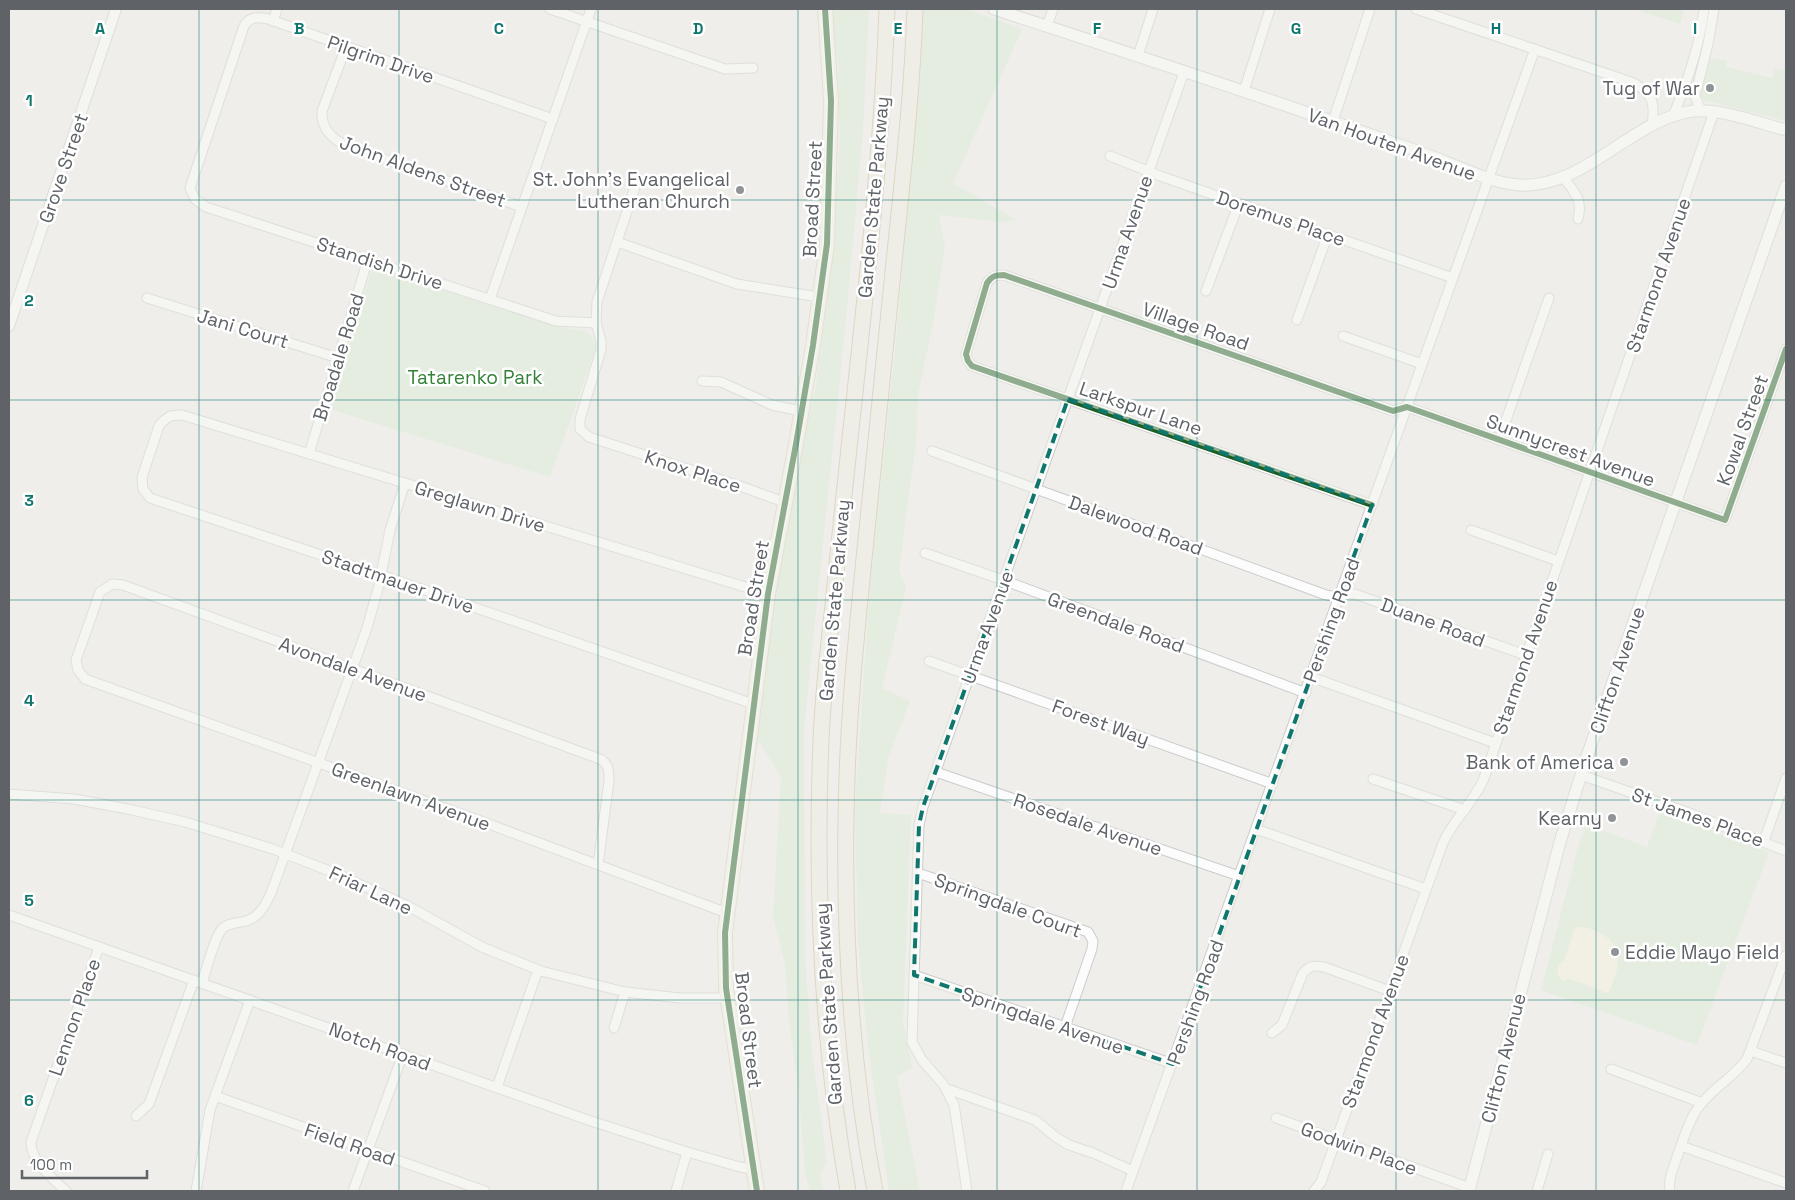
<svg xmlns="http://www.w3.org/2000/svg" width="1795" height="1200" font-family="'Space Grotesk',sans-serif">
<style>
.green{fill:#d8ebd6}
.sand{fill:#f6f1e1}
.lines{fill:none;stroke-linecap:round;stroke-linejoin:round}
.minor-casing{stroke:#cbcccc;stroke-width:11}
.tertiary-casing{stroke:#cbcccc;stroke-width:12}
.secondary-casing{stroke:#cacacb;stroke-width:13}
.primary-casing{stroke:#d7ceb8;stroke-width:16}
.motorway-casing{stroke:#c8b996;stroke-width:17}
.minor{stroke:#fdfcfc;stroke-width:9}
.tertiary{stroke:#fdfcfc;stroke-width:10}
.secondary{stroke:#fdfcfc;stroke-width:11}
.primary{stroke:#f4f2e9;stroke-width:14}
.motorway{stroke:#f0ede3;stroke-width:15}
.cycleway-casing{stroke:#fff;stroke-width:9}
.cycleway{stroke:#1b5e20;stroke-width:6}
.marked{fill:none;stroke:#0f766e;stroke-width:4;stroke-dasharray:10 6;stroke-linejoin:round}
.grid{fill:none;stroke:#0f766e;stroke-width:1;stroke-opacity:0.55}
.poi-dot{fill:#919496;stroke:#fff;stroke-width:2}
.labels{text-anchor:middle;stroke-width:5;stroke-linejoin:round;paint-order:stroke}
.street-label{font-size:19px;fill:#5f6368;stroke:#fff}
.poi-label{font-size:19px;fill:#5f6368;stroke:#fff;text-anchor:end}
.park-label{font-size:19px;fill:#348238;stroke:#fff}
.grid-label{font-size:16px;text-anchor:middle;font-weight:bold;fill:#0f766e;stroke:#fff;stroke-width:5;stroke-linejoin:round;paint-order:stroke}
</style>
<rect width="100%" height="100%" fill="#efeeea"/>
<g class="green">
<path d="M831 9H869L863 130 845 329 804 729 805 959 812 1052 827 1163 820 1173 823 1191H810L805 1173 798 1084 789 1023 785 964 773 917 781 777 755 735 783 533 816 385 830 275 840 146 838 69Z"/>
<path d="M920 9H967L1022 29 953 183 1016 220 1002 222 939 215 945 246 934 318 918 394 916 442 899 571 906 588 882 688 910 701 888 759 880 813 911 815 903 1022 912 1067 897 1077 920 1191H889L868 1047 858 942 855 804 871 572 897 333 915 111Z"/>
<path d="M1633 9H1684L1680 24Z"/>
<path d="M1709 58 1727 61 1726 67 1772 78 1774 69 1784 70 1786 64V121L1704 100 1699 96Z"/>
<path d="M372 269 570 329 586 331 593 338 596 348 550 477 329 409Z"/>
<path d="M1660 811 1769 852 1697 1045 1541 990 1578 847 1586 824 1647 847Z"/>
</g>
<path class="sand" d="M1584 927C1623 937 1624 960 1609 992L1607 993 1570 979 1563 981C1558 977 1556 972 1559 965L1564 961 1574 930 1577 927Z"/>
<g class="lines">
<defs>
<g id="minor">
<path d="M550 9 725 69 753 68"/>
<path d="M1416 9 1634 83C1654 95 1655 104 1652 126"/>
<path d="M273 21 277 9"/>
<path d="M1047 26 1053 9"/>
<path d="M346 47 322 111C321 129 332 139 347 146L522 207"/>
<path d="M1138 56 1153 9"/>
<path d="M1244 91 1270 9"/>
<path d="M1701 111 1695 96 1708 44 1714 9"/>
<path d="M1673 116C1687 83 1700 44 1704 9"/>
<path d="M553 119 268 19C258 17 250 16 244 26L190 188 195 199 206 207 556 321 596 323"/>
<path d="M1333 121 1370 9"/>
<path d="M1110 156 1160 176 1453 278"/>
<path d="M1563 177C1575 193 1583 199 1578 219"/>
<path d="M638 178 597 302 596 323 601 341V350L580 419V429L589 437 740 486 784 502"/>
<path d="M617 242 737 284 819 297"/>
<path d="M1206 291 1239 203"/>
<path d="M147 298 338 358"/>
<path d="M490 299 591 9"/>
<path d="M1297 320 1328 234"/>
<path d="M1343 336 1422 364"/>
<path d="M702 381 721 382 772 405 801 411"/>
<path d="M1499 440 1549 298"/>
<path d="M932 451 1326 595C1336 598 1345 592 1355 594L1525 655"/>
<path d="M309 454 368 259"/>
<path d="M1372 505 972 366 968 361 966 354 987 283C992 276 995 275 1004 275L1393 411 1407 407 1725 520 1786 349"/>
<path d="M1471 530 1558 561"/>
<path d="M925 553 1003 580 1306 693"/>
<path d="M929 661 1273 784"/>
<path d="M1311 677 1495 743"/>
<path d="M753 704 381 575 150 498 143 489 142 477 159 426 162 422 170 416 182 415 768 594"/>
<path d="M936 772 1239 876"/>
<path d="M1581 775 1692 814 1786 851"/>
<path d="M1373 779 1465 810"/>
<path d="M9 794 74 799 128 809 185 822 273 849 332 872 406 905 482 947 541 971 625 992 680 998H727"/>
<path d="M1256 829 1426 889"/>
<path d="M1764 841 1786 778"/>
<path d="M598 865 609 781C609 771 609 764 600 759L123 585 112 584 100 592 76 660 78 670 85 679 478 820 727 913"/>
<path d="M918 873 1088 932 1093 941 1092 949 1065 1027"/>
<path d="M9 915 588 1120 687 1152 740 1167 753 1169"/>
<path d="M914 975 1173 1064"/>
<path d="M202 983C206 971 215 935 223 928 232 921 240 924 249 920 261 915 266 903 271 893L367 628 379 585 390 530 405 483"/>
<path d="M614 1028 625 992"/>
<path d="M1272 1033 1282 1025 1303 973C1309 966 1314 965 1324 967L1390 991"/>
<path d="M1751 1051 1786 1063"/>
<path d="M1611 1069 1702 1103"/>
<path d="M497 1087 538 970"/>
<path d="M947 1089 1035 1120 1057 1138 1069 1145 1093 1153 1133 1171"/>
<path d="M215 1096 485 1191"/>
<path d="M136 1116 149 1104 194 980"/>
<path d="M1276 1118 1470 1188"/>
<path d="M1681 1146 1786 1183"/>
<path d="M66 1191C53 1179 30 1160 31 1142L99 947"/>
<path d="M196 1191 210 1110 250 1000"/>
<path d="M353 1191 403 1054"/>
<path d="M676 1191 687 1152"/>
<path d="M967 1191 954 1105 943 1084 922 1060 912 1042 919 825 923 807 1184 72"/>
<path d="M1126 1191 1535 49"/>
<path d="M1314 1191 1321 1182 1443 843C1453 820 1472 804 1483 781L1714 112"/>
<path d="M1537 1191 1548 1154"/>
<path d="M1670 1191C1668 1178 1674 1167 1678 1154 1684 1139 1688 1121 1698 1108 1711 1089 1733 1078 1747 1059L1786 955"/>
</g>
<path id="tertiary" d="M9 326 116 9"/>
<g id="secondary">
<path d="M994 9C1117 49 1240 89 1363 132 1391 142 1419 151 1446 162 1469 171 1494 183 1519 185 1582 189 1628 124 1687 112 1716 106 1758 123 1786 130"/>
<path d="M1469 1191 1560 842 1586 759 1786 186"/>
</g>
<path id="primary" d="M757 1191 726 988 725 933 768 594 796 444 813 345 827 244 831 101 825 9"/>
<g id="motorway">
<path d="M848 1191C822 1043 815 890 821 740 823 688 830 636 835 585 853 393 880 201 887 9"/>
<path d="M875 1191C852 1071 844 940 846 817 847 728 856 638 865 549 874 460 883 371 892 282 901 191 912 100 915 9"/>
</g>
</defs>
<use href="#minor" class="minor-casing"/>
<use href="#tertiary" class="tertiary-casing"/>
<use href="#secondary" class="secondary-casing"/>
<use href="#primary" class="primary-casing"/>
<use href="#motorway" class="motorway-casing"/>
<use href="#minor" class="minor"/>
<use href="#tertiary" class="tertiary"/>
<use href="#secondary" class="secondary"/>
<use href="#primary" class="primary"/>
<use href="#motorway" class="motorway"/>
<defs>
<g id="cycleway">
<path d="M1372 505 972 366 968 361 966 354 987 283C992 276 995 275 1004 275L1393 411 1407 407 1725 520 1786 349"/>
<path d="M757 1191 726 988 725 933 768 594 796 444 813 345 827 244 831 101 825 9"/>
</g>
</defs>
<use href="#cycleway" class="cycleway-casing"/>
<use href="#cycleway" class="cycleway"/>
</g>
<path d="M0 0H1795V1200H0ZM1068 399 1372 505 1173 1064 914 975 919 825 923 807Z" fill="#efeeea" fill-opacity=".55" fill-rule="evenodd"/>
<path class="marked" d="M1068 399 1372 505 1173 1064 914 975 919 825 923 807Z"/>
<path class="grid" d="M199 9V1191M399 9V1191M598 9V1191M798 9V1191M997 9V1191M1197 9V1191M1396 9V1191M1596 9V1191M9 200H1786M9 400H1786M9 600H1786M9 800H1786M9 1000H1786"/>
<g class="poi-dot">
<circle cx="1710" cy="88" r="5"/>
<circle cx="740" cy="190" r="5"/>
<circle cx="1624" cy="762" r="5"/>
<circle cx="1612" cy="818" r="5"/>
<circle cx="1615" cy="952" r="5"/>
</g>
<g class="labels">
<g class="street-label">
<text transform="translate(381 59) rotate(19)" y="7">Pilgrim Drive</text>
<text transform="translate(1392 144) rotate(20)" y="7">Van Houten Avenue</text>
<text transform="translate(63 168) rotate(-71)" y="7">Grove Street</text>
<text transform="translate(423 171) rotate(20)" y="7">John Aldens Street</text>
<text transform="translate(873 197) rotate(-85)" y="7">Garden State Parkway</text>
<text transform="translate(812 199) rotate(-87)" y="7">Broad Street</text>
<text transform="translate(1281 218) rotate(19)" y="7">Doremus Place</text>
<text transform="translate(1127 232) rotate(-71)" y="7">Urma Avenue</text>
<text transform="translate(380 263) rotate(18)" y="7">Standish Drive</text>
<text transform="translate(1658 275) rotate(-71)" y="7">Starmond Avenue</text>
<text transform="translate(1196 326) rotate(19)" y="7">Village Road</text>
<text transform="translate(243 328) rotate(17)" y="7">Jani Court</text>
<text transform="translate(338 357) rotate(-73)" y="7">Broadale Road</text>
<text transform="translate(1141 408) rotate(19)" y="7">Larkspur Lane</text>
<text transform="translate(1742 430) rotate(-70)" y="7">Kowal Street</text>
<text transform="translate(1571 450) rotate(20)" y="7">Sunnycrest Avenue</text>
<text transform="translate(693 471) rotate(18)" y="7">Knox Place</text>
<text transform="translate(480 506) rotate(17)" y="7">Greglawn Drive</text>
<text transform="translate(1136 525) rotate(20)" y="7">Dalewood Road</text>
<text transform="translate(398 581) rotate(19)" y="7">Stadtmauer Drive</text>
<text transform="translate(753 598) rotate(-81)" y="7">Broad Street</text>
<text transform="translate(834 600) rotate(-85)" y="7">Garden State Parkway</text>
<text transform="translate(1331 620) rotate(-70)" y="7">Pershing Road</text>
<text transform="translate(1116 622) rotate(20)" y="7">Greendale Road</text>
<text transform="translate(1433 622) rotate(20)" y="7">Duane Road</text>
<text transform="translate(987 627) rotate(-70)" y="7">Urma Avenue</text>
<text transform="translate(1525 657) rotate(-71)" y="7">Starmond Avenue</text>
<text transform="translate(353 669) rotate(20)" y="7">Avondale Avenue</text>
<text transform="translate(1617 670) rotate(-71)" y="7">Clifton Avenue</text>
<text transform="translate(1101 722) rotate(20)" y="7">Forest Way</text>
<text transform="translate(411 796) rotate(20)" y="7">Greenlawn Avenue</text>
<text transform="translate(1698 817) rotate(20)" y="7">St James Place</text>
<text transform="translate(1088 824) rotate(19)" y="7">Rosedale Avenue</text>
<text transform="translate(371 890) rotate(25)" y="7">Friar Lane</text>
<text transform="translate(1008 905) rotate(20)" y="7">Springdale Court</text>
<text transform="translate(1195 1002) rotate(-70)" y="7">Pershing Road</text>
<text transform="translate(828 1004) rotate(-94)" y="7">Garden State Parkway</text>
<text transform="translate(74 1017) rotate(-71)" y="7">Lennon Place</text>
<text transform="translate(1043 1020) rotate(19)" y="7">Springdale Avenue</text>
<text transform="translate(749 1030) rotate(83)" y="7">Broad Street</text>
<text transform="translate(1375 1031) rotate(-70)" y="7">Starmond Avenue</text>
<text transform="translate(380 1046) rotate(20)" y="7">Notch Road</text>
<text transform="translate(1503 1058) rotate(-76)" y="7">Clifton Avenue</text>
<text transform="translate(350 1144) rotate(19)" y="7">Field Road</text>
<text transform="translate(1359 1148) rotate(20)" y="7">Godwin Place</text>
</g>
<g class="poi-label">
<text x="1700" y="95">Tug of War</text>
<text x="730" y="186">St. John's Evangelical<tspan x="730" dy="22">Lutheran Church</tspan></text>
<text x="1614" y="769">Bank of America</text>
<text x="1602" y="825">Kearny</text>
<text x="1625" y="959" text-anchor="start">Eddie Mayo Field</text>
</g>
<g class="park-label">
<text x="475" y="384">Tatarenko Park</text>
</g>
</g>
<g class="grid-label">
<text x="100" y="34">A</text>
<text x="299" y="34">B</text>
<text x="499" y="34">C</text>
<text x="698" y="34">D</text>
<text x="898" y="34">E</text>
<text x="1097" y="34">F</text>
<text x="1296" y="34">G</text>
<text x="1496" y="34">H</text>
<text x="1695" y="34">I</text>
<text x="29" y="106">1</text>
<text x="29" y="306">2</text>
<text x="29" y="506">3</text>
<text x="29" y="706">4</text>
<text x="29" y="906">5</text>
<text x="29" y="1106">6</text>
</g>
<rect width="1795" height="1200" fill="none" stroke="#5f6368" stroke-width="20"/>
<path d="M22 1170v8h125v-8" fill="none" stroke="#5f6368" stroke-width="2.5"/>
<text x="30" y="1170" font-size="15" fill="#5f6368" stroke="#ffffff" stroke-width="4" paint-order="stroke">100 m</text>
</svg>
